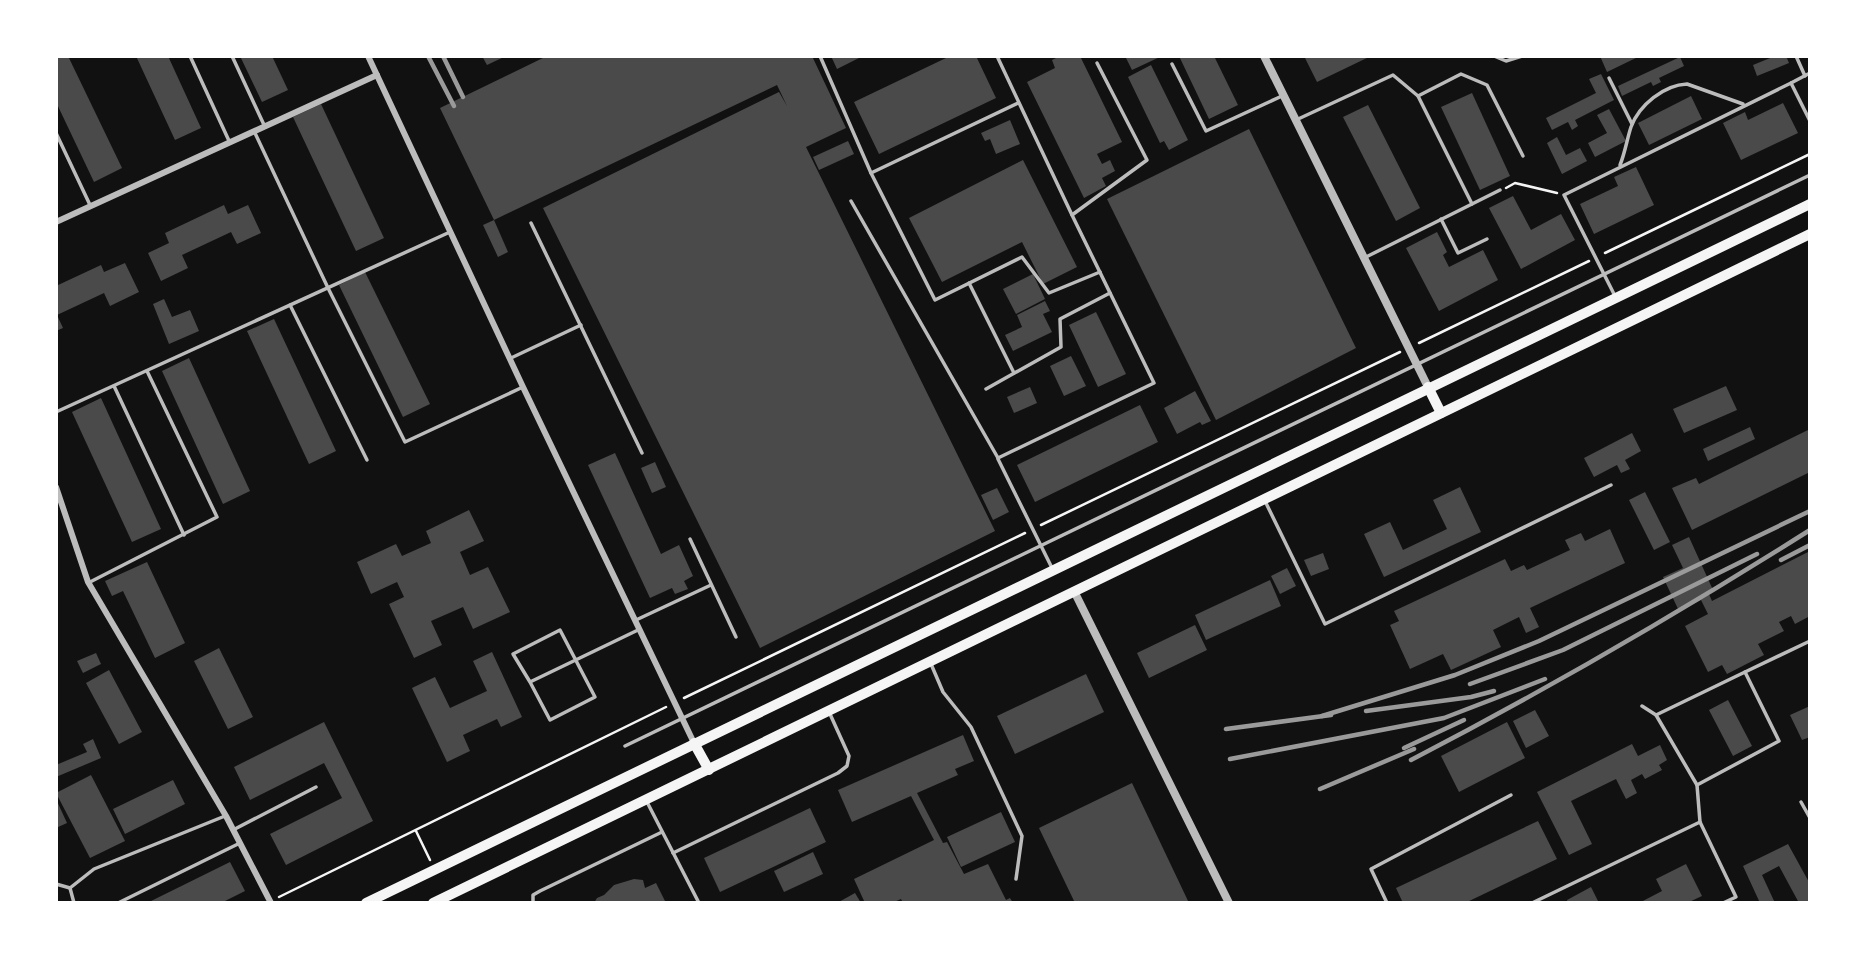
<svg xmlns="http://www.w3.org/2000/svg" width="1866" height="959" font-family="'Roboto Serif',serif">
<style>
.building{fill:#4a4a4a}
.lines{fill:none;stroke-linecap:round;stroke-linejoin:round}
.path{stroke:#f5f5f5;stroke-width:2.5}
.service{stroke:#bcbcbc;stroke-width:3.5}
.minor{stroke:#bcbcbc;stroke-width:6}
.tertiary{stroke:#bcbcbc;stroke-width:8}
.primary{stroke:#f5f5f5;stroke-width:10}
.rail{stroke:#9a9a9a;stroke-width:4.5}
</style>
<rect width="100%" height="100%" fill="#111"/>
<g class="building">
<path d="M56 56H68L122 168 94 182 56 102Z"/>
<path d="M136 56H168L201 128 175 140Z"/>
<path d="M240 56H272L288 90 262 102Z"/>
<path d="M482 56H506L487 65Z"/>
<path d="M547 56H812L846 128 806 147 995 531 760 648 543 208 779 92 787 106 777 85 494 220 440 108Z"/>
<path d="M831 56H863L837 69Z"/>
<path d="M945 56H976L996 98 879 154 854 102 946 58Z"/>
<path d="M1060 56H1080L1122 142 1097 154 1102 164 1110 160 1115 171 1102 178 1106 186 1084 198 1027 82 1055 68 1052 60Z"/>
<path d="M1125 56H1162L1132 70Z"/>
<path d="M1179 56H1214L1238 105 1209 119Z"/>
<path d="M1304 56H1371L1317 82Z"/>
<path d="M1600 56H1640L1607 72Z"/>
<path d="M1775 56H1786L1789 63 1757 76 1753 65Z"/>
<path d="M1680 57 1684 66 1659 78 1661 82 1653 86 1651 82 1622 96 1618 86Z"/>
<path d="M1151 65 1188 140 1169 150 1164 141 1160 143 1128 77Z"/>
<path d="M1601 74 1614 100 1575 120 1578 126 1572 130 1568 122 1552 130 1546 118 1596 93 1589 79Z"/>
<path d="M1472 93 1510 176 1480 190 1441 107Z"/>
<path d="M1691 96 1702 119 1649 145 1638 123Z"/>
<path d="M1783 103 1798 133 1741 160 1723 123 1745 112 1748 120Z"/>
<path d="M321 104 384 238 356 251 293 117Z"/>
<path d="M1368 105 1420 208 1396 221 1343 117Z"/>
<path d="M1609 109 1626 141 1595 157 1588 143 1607 133 1597 115Z"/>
<path d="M1010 120 1020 144 996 154 990 139 985 141 981 133Z"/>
<path d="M1249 129 1356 348 1216 420 1107 199Z"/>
<path d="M1557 137 1566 155 1580 148 1587 161 1562 174 1547 143Z"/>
<path d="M848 141 854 154 819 170 813 157Z"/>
<path d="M1023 160 1077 267 1043 284 1022 242 942 282 909 218Z"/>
<path d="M1636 167 1654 205 1594 234 1580 204 1618 186 1614 177Z"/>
<path d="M1513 196 1531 230 1561 214 1575 240 1521 269 1489 208Z"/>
<path d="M224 205 228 214 248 205 261 233 237 244 231 232 182 255 188 268 161 281 148 253 169 243 165 233Z"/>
<path d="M494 220 508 252 498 257 483 225Z"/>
<path d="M1437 232 1447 252 1443 255 1449 267 1483 250 1498 280 1439 311 1406 248Z"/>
<path d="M125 263 139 292 110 306 104 293 57 315 63 328 56 331V286L101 265 104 272Z"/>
<path d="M365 272 430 404 403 417 339 285Z"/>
<path d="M1033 274 1045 299 1016 314 1003 289Z"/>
<path d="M164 299 172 317 190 310 199 331 169 344 153 304Z"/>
<path d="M1045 301 1050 311 1043 314 1052 332 1013 351 1005 335 1022 327 1017 315Z"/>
<path d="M1096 312 1126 374 1098 387 1069 325Z"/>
<path d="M274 319 336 451 309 464 247 331Z"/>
<path d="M1071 356 1086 386 1064 396 1050 366Z"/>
<path d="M189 358 250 491 223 504 162 371Z"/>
<path d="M1726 386 1737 410 1684 433 1673 409Z"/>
<path d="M1030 387 1037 403 1014 413 1007 397Z"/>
<path d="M1195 391 1211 421 1202 425 1200 422 1177 434 1164 408Z"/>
<path d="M101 398 161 529 132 542 72 412Z"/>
<path d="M1140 405 1158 442 1035 502 1017 465Z"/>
<path d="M1750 427 1755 439 1708 461 1703 449Z"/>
<path d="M1810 429V472L1692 530 1672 488 1696 478 1699 484Z"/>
<path d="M1632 433 1641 451 1625 460 1630 469 1621 473 1617 465 1594 477 1584 458Z"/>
<path d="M615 453 661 554 679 545 693 576 684 581 688 589 675 594 672 588 650 598 588 465Z"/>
<path d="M655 462 666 487 652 493 641 468Z"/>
<path d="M1460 487 1481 532 1384 577 1364 534 1390 522 1403 550 1447 529 1433 500Z"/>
<path d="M997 488 1009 512 993 520 981 495Z"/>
<path d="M1645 492 1670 542 1654 550 1629 500Z"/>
<path d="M469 510 484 541 460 552 470 575 488 567 510 612 473 629 463 607 431 621 442 645 414 658 389 604 404 597 397 582 371 594 357 562 396 544 402 556 431 543 426 531Z"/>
<path d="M1610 529 1625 563 1530 608 1539 627 1526 633 1519 617 1493 630 1501 647 1451 670 1443 654 1410 669 1390 625 1399 621 1394 611 1505 559 1511 571 1524 565 1527 570 1570 550 1565 540 1581 533 1585 541Z"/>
<path d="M1689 537 1713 590 1708 592 1712 601 1810 551V616L1795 624 1791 616 1779 622 1784 631 1758 644 1764 655 1727 674 1722 665 1708 672 1685 626 1708 614 1701 600 1679 611 1663 577 1683 568 1672 545Z"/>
<path d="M1323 553 1329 569 1311 576 1304 560Z"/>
<path d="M147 562 185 643 155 658 123 591 112 596 105 581Z"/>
<path d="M1287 568 1296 586 1280 594 1271 576Z"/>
<path d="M1270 580 1281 606 1206 640 1195 615Z"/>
<path d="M1195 625 1207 650 1149 678 1137 653Z"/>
<path d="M219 648 253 717 228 729 194 661Z"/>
<path d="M492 652 522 717 501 727 497 719 463 735 470 751 447 762 412 688 435 677 450 708 487 691 473 661Z"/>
<path d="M96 653 101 664 83 673 77 661Z"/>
<path d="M109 670 142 732 119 744 86 683Z"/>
<path d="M1086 674 1104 712 1015 754 997 716Z"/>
<path d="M1728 700 1752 746 1733 756 1709 710Z"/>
<path d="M1810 706V737L1802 740 1790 715Z"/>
<path d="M1535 710 1549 736 1526 748 1513 721Z"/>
<path d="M324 722 373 821 286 865 270 834 342 798 324 763 250 800 234 767Z"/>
<path d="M1507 722 1525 758 1459 792 1441 756Z"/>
<path d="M963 735 974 761 955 769 958 775 917 793 943 843 947 842 964 874 988 864 1006 900 1010 898 1013 903H903L901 899 892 903H865L854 879 934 840 911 796 852 822 838 790Z"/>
<path d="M93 739 101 758 56 777V765L87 752 83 744Z"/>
<path d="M1632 744 1638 756 1660 745 1667 760 1659 765 1662 770 1645 779 1642 774 1631 780 1637 793 1626 799 1616 779 1571 801 1592 844 1569 855 1537 792Z"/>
<path d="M91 775 125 841 90 858 56 793Z"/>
<path d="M173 780 185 804 125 834 113 809Z"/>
<path d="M1132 783 1189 903H1075L1039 828Z"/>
<path d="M56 799 67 823 56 828Z"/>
<path d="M810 808 826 842 720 892 704 858Z"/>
<path d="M1001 812 1015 842 961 867 947 837Z"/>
<path d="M1538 821 1557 859 1465 903H1403L1396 888Z"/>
<path d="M1788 844 1810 884V903H1799L1779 866 1762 875 1775 903H1760L1743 866Z"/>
<path d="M813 852 823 874 784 892 774 871Z"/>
<path d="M230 862 245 891 221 903H147Z"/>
<path d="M1686 864 1702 896 1687 903H1639L1662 891 1656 879Z"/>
<path d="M634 879 643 880 645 888 656 883 666 903H594L597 898 604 895 614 885Z"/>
<path d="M1591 887 1599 903H1568L1567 900Z"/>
<path d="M855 893 861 903H837Z"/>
</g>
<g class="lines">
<g class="path">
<path d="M1506 188 1515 183 1557 193"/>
<path d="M1605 253 1810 154"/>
<path d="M1419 343 1589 261"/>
<path d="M1041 525 1400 352"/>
<path d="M684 698 1025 533"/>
<path d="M416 831 430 860"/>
<path d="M279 897 666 707"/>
</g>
<g class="service">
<path d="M190 56 230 143"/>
<path d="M232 56 265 127"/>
<path d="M820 56 871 173 1018 103"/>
<path d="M1494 56 1506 61 1522 56"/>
<path d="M1796 56 1805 76"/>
<path d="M1172 64 1206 131 1282 96"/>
<path d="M1609 78 1632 124"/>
<path d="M1791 83 1810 73"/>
<path d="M1418 96 1461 74 1487 85 1523 156"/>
<path d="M1296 120 1393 75 1418 96 1472 204"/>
<path d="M254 131 328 288 405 442 523 387"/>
<path d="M56 133 90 205"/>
<path d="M1620 165C1625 153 1627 139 1631 127 1639 105 1664 85 1687 84L1743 104"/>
<path d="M871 173 935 300 1022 257 1049 293 1100 272"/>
<path d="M851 201 998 458 1154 383 1072 215 997 56"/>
<path d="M1072 215 1147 160 1097 63"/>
<path d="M1441 219 1458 253 1487 239"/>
<path d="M531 223 642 453"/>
<path d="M1366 257 1500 190"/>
<path d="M969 283 1014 373"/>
<path d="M1615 296 1564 195 1791 83 1810 121"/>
<path d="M290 305 367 460"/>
<path d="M511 358 581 325"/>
<path d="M114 386 184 535"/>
<path d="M986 389 1061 347 1060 319 1110 293"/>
<path d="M56 412 450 232"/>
<path d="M998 459 1052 568"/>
<path d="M1265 501 1325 624 1611 485"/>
<path d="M690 539 736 637"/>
<path d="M90 582 217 517 147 371"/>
<path d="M636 620 711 585"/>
<path d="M931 664 943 692 971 727 1022 836 1016 879"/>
<path d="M1745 672 1810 641"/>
<path d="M530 682 513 654 560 630 595 697 550 720 530 682 638 630"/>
<path d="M1642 706 1656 715 1697 785 1700 822"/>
<path d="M1656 715 1745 672 1779 741 1697 785"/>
<path d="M625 746 1810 175"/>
<path d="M647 802 699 903"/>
<path d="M1801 802 1810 818"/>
<path d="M233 830 316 787"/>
<path d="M673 853 838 773 847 766 849 756 830 714"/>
<path d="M56 884 70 888"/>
<path d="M70 888 94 869 225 816"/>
<path d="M70 888 74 903"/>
<path d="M118 903 240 843"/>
<path d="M533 903V895L540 891 662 832"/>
<path d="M1387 903 1371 869 1511 795"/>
<path d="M1532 903 1700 822 1736 897 1723 903"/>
</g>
<g class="minor">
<path d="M368 56 523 387 694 743"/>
<path d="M56 222 377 75"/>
<path d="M56 487 88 582 226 816 271 903"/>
</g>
<g class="tertiary">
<path d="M1264 56 1428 387"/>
<path d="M1074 591 1229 903"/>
</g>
<g class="primary">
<path d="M1428 387 1441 413"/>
<path d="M694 743 709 770"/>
<path d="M366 903 1810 204"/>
<path d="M433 903 1810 234"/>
</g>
<g class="rail">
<path d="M428 56 454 106"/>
<path d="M443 56 463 97"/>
<path d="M1781 560 1810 545"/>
<path d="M1470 684 1563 650 1757 554"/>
<path d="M1366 711 1471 697 1494 691"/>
<path d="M1322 716 1455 675 1539 641 1810 511"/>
<path d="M1226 729 1331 715"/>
<path d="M1404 748 1464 720"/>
<path d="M1230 759 1444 718 1545 679"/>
<path d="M1411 760C1548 689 1680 612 1810 530"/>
<path d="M1320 789 1414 749"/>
</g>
</g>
<rect width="1866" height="959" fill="none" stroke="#ffffff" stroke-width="116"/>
</svg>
